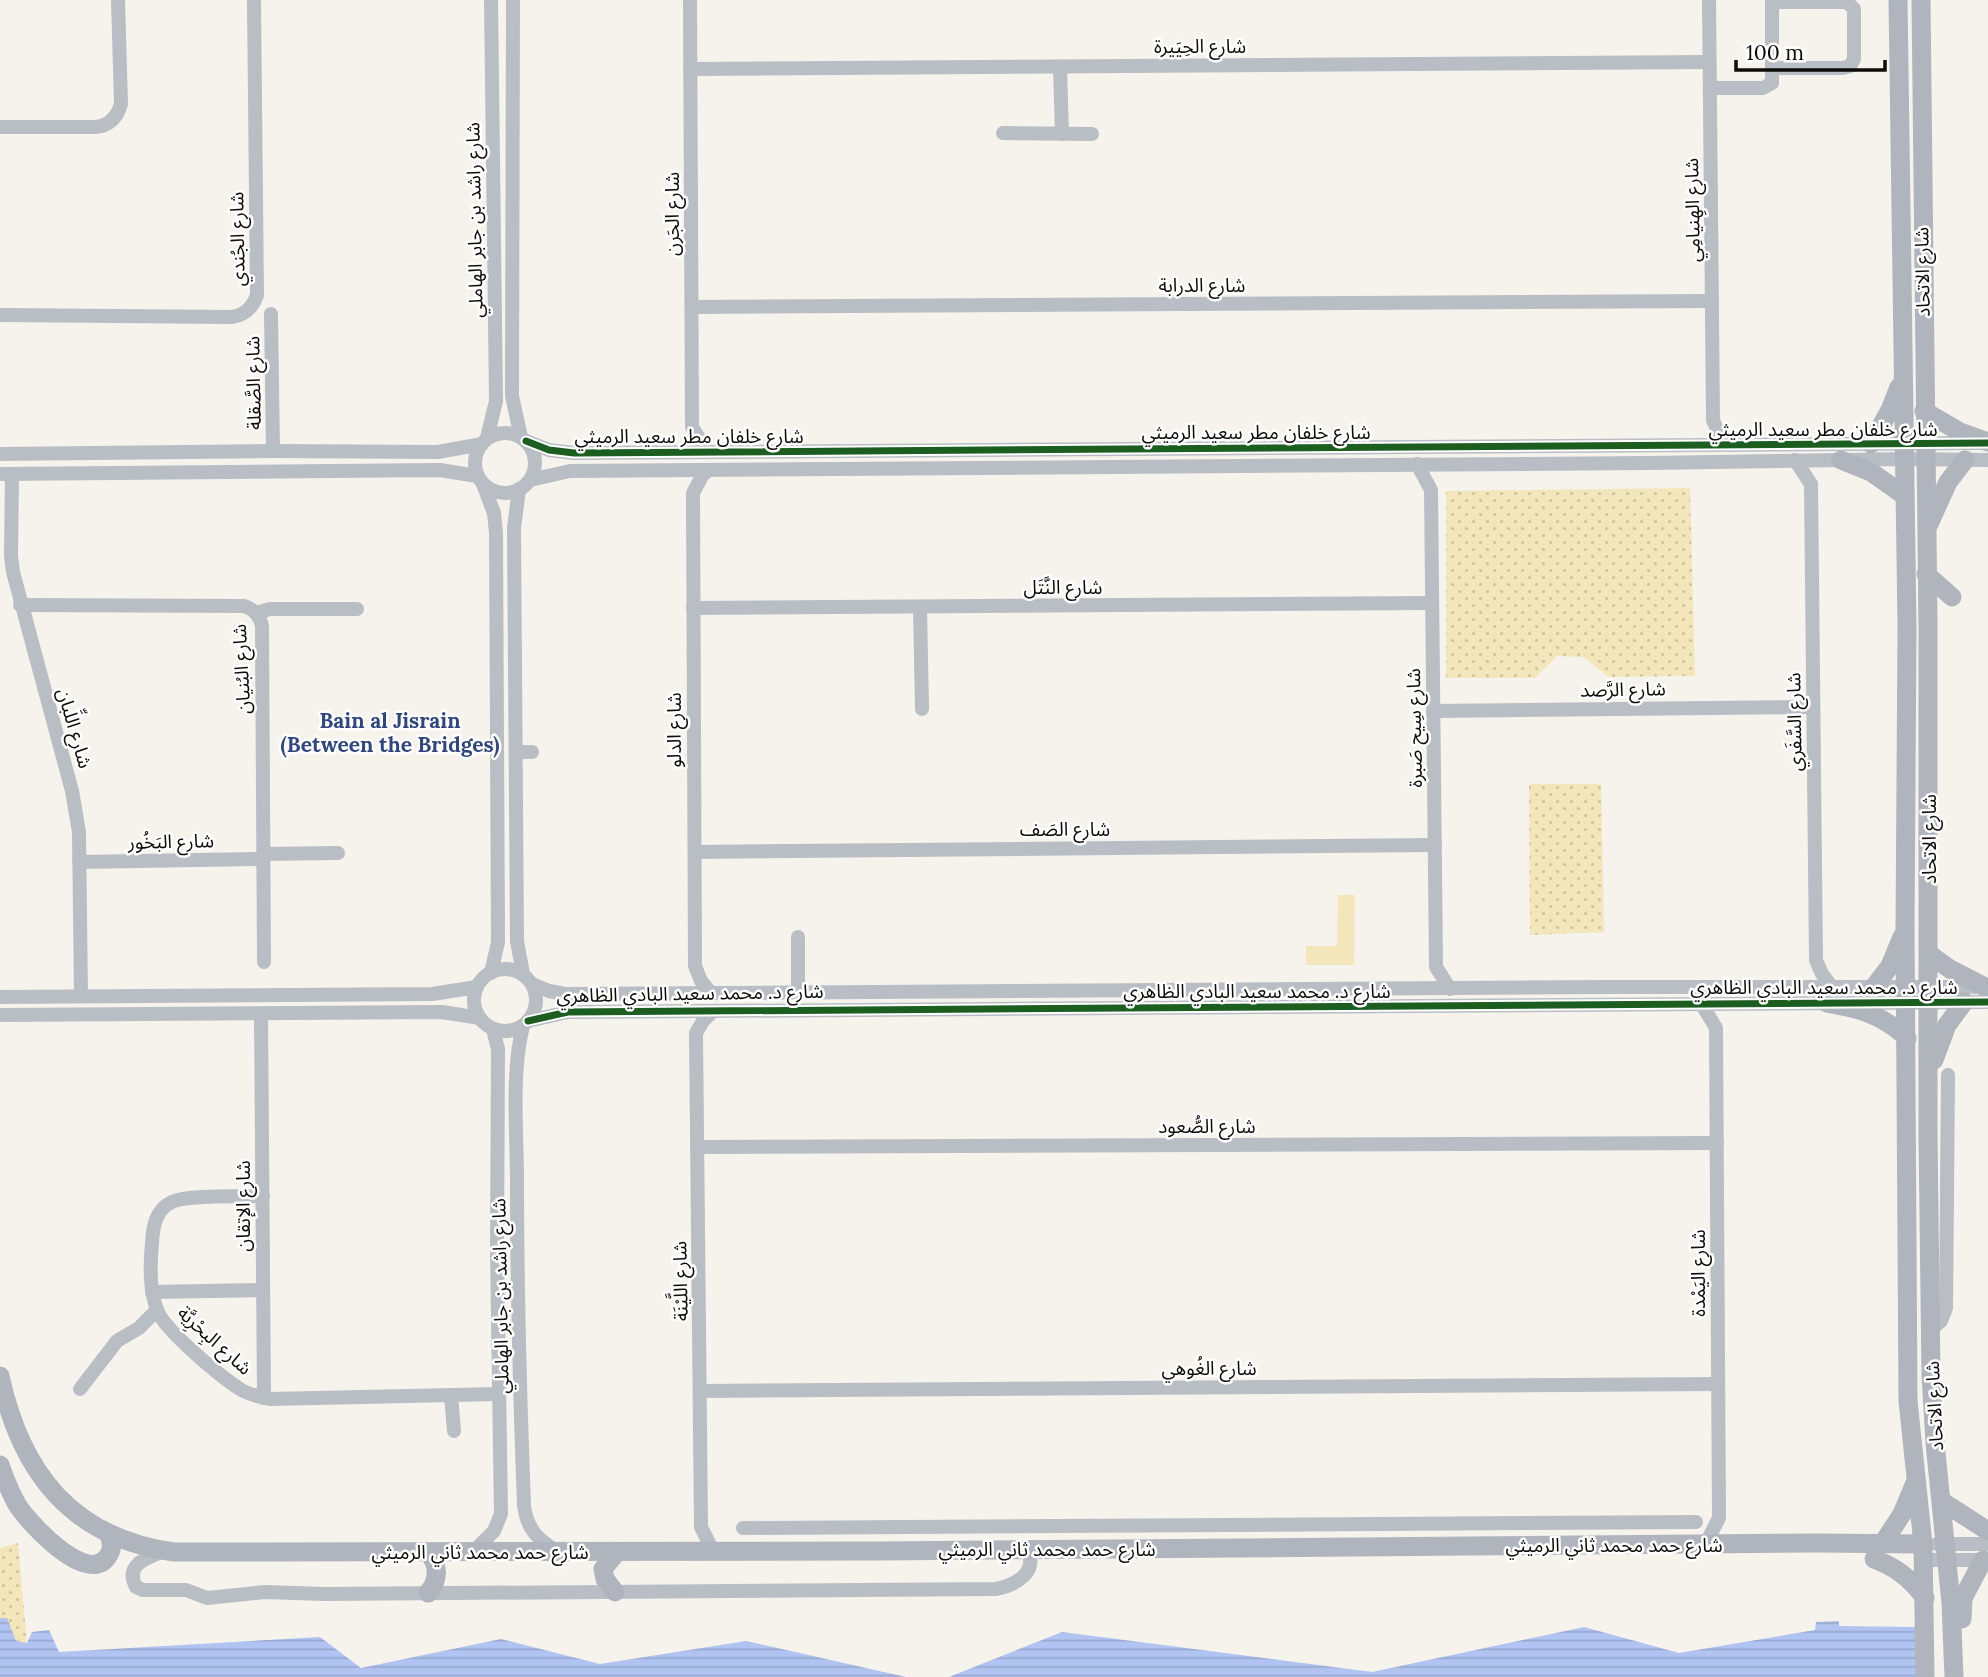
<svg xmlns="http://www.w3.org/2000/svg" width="1988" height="1677" font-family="Lora,'Noto Sans Arabic',serif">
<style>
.grass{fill:url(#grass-dots)}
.pitch{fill:#f3e6ba}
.water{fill:url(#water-rules)}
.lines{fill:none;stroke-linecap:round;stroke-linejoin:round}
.minor{stroke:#b9bdc4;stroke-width:14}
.major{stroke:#b0b4bc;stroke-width:19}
.cycleway-casing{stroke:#fff;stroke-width:11}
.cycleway{stroke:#1b5e20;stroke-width:7}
.labels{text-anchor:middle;stroke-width:5;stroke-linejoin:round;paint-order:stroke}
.street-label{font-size:19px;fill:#0d0c08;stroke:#fff}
.neighbourhood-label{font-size:21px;font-weight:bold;fill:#30467f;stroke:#fff}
</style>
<defs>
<pattern id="grass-dots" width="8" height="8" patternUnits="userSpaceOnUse" patternTransform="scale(1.75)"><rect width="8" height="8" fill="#f3e6ba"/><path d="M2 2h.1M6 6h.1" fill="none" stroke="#cfc49e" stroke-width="1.8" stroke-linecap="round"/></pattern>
<pattern id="water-rules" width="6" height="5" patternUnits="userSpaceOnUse" patternTransform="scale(1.75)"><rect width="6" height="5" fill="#b1c4f1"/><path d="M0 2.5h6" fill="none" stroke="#97a7cd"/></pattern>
</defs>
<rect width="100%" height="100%" fill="#f5f3ec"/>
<g class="grass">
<path d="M1690 488 1695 676 1609 677 1583 657 1557 656 1535 678H1446V491Z"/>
<path d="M1529 784H1601L1604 932 1530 935Z"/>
<path d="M18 1543 27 1643 16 1641 7 1619 0 1618V1548Z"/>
</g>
<path class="pitch" d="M1338 895H1355L1354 965H1306V946H1337Z"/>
<g class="water">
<path d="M0 1618H7L16 1641 27 1643 32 1632 49 1630 59 1652 320 1637 361 1668 501 1639 600 1664 746 1641 906 1677H0Z"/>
<path d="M1839 1621V1626L1915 1627 1917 1677H949L1062 1632 1372 1672 1584 1627 1679 1653 1815 1630 1816 1622Z"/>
</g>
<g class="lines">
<g class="minor">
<path d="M513 0 512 396 521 437"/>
<path d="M690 0 692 427 708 452"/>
<path d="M1709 0 1713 420 1719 434 1731 445"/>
<path d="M1772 2H1847L1854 9V59L1850 66 1843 68H1773"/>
<path d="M1060 67 1062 134"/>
<path d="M690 69 1709 62"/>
<path d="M1710 88H1763L1772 83V0"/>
<path d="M0 127H95C109 126 117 118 121 104L118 0"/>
<path d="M1003 133 1092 134"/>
<path d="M692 307 1712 301"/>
<path d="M271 314 273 451"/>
<path d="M0 315 232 317C245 315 253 307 257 295L254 0"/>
<circle cx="505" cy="463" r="30"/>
<path d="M487 438 496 401 491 0"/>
<path d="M526 441 549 450 574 453 1980 443"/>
<path d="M0 454 273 451 438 452 482 444"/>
<path d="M1795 460 1811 484 1816 960 1822 974 1832 987"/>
<path d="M1417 464 1431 490 1436 967 1450 989"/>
<path d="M708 470 702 476 693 493 695 966 701 981 711 993"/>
<path d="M0 474 440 470 477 476"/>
<path d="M12 474 11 556 13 572 72 791 79 832 81 996"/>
<path d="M530 480 570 471 1649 463 1905 459 1988 460"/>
<path d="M483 484 494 513 496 533 498 942 491 973"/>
<path d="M519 489 514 528 517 941 523 974"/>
<path d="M20 605 244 606C254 609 260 615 262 626L264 962"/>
<path d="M920 607 922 709"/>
<path d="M693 608 1432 603"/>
<path d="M256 613 270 609H357"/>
<path d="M1433 711 1813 707"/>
<path d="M516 752H532"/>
<path d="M695 852 1435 845"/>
<path d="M263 854 338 853"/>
<path d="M79 862 263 859"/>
<path d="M798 937V993"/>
<circle cx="505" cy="1000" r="31"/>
<path d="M532 984 549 991 565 994 1605 987H1983"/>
<path d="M0 997 432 994 477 987"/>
<path d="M1701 1003 1716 1028 1719 1518 1705 1545"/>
<path d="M713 1011 703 1021 696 1033 701 1527 713 1551"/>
<path d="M261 1014 264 1398"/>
<path d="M0 1015 442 1012 480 1018"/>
<path d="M528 1021 568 1012 1988 1002"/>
<path d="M523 1026C511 1073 517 1131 517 1180 517 1289 520 1398 524 1506 527 1529 538 1540 557 1551"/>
<path d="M697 1147 1717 1143"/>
<path d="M263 1196C242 1197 188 1194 172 1202 155 1210 153 1227 152 1243 150 1266 149 1291 158 1312 167 1332 221 1377 240 1389 249 1395 260 1397 270 1399L499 1394"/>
<path d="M152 1292 263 1290"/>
<path d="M1930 1330 1941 1321 1946 1308 1948 1075"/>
<path d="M80 1389 117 1341 139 1328 157 1310"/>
<path d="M701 1391 1718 1384"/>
<path d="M451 1395 454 1431"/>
<path d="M743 1528 1696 1522"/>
<path d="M1937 1544H1988"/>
<path d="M164 1551C147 1558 124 1564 136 1587L143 1590H186L207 1598 265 1592 324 1594 996 1589C1016 1585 1039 1572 1027 1549"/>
<path d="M473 1552 494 1531 501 1514 497 1250 498 1049 493 1029"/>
<path d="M1924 1560H1988"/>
</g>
<g class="major">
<path d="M1898 0 1907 627 1905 930 1908 1401 1923 1544 1925 1677"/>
<path d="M1921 0 1928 626V1135L1931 1375 1935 1443 1951 1603 1954 1677"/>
<path d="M1924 411 1960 432 1988 442"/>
<path d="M1871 444 1891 408 1899 387"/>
<path d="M1841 460 1871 472 1905 496"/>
<path d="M1929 524 1948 482 1965 460"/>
<path d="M1926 574 1952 597"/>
<path d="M1929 954 1950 969 1985 987"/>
<path d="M1874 987 1890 966 1902 937"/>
<path d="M1827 1003C1858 1008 1883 1015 1907 1038"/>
<path d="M1934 1060 1947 1025 1964 1002"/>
<path d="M0 1376C21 1473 72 1538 174 1552L882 1551 1817 1543 1923 1544"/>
<path d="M0 1465C5 1479 10 1493 18 1506 30 1524 88 1587 108 1556 113 1549 112 1542 109 1535"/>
<path d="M1943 1502 1988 1531"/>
<path d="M1883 1543 1902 1514 1915 1483"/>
<path d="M1874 1559C1896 1567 1911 1579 1925 1598"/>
<path d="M615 1592 605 1579 603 1569 617 1552"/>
<path d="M428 1593C439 1580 439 1566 429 1553"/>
<path d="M1962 1619 1963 1598 1983 1560"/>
</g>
<defs>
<g id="cycleway">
<path d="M526 441 549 450 574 453 1988 443"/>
<path d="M528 1021 568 1012 1988 1002"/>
</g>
</defs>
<use href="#cycleway" class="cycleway-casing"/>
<use href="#cycleway" class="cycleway"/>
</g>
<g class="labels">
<g class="street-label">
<text x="1200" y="53">شارع الحِيَيرة</text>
<text transform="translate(1692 210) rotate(-91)" y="7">شارع الهِنيامِي</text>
<text transform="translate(672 214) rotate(-90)" y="7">شارع الجَرن</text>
<text transform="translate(474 220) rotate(-91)" y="7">شارع راشد بن جابر الهاملي</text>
<text transform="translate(237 239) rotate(-91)" y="7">شارع الجُندي</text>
<text transform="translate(1922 272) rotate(-91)" y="7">شارع الاتحاد</text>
<text x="1202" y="292">شارع الدرابة</text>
<text transform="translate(253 383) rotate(-91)" y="7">شارع الصَّقلة</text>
<text x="1823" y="436">شارع خلفان مطر سعيد الرميثي</text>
<text x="1256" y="439">شارع خلفان مطر سعيد الرميثي</text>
<text x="689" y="443">شارع خلفان مطر سعيد الرميثي</text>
<text x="1063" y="594">شارع النَّتَل</text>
<text transform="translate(241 669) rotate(-93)" y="7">شارع البُنيان</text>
<text transform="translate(1623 689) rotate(-1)" y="7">شارع الرَّصد</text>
<text transform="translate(1794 722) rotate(-91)" y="7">شارع السَّفَري</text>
<text transform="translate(75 728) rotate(74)" y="7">شارع اللِّبان</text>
<text transform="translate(1414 728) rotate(-91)" y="7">شارع سِيح صَبرة</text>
<text transform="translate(674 730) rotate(-90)" y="7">شارع الدلو</text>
<text x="1065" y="836">شارع الصَف</text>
<text transform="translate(1929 839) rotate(-90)" y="7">شارع الاتحاد</text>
<text transform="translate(171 841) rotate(-1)" y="7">شارع البَخُور</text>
<text x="1824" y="994">شارع د. محمد سعيد البادي الظاهري</text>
<text x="1257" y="998">شارع د. محمد سعيد البادي الظاهري</text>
<text transform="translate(690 993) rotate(-1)" y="7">شارع د. محمد سعيد البادي الظاهري</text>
<text x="1207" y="1133">شارع الصُّعود</text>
<text transform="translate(243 1206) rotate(-90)" y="7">شارع الإتقان</text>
<text transform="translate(1698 1273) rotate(-90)" y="7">شارع اليَمْدة</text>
<text transform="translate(680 1281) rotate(-91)" y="7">شارع اللَّيْنَة</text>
<text transform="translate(500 1296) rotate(-91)" y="7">شارع راشد بن جابر الهاملي</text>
<text transform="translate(215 1340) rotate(42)" y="7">شارع البِحْرِيَّة</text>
<text x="1209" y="1375">شارع الغُوهي</text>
<text transform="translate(1934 1406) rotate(-93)" y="7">شارع الاتحاد</text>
<text x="1614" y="1552">شارع حمد محمد ثاني الرميثي</text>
<text x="1047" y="1556">شارع حمد محمد ثاني الرميثي</text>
<text x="480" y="1559">شارع حمد محمد ثاني الرميثي</text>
</g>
<g class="neighbourhood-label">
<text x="390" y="728">Bain al Jisrain<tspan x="390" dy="24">(Between the Bridges)</tspan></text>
</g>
</g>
<path d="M1736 60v10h149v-10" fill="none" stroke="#0d0c08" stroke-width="3.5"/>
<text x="1746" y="60" font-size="21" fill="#0d0c08" stroke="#ffffff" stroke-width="5" paint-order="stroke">100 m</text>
</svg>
